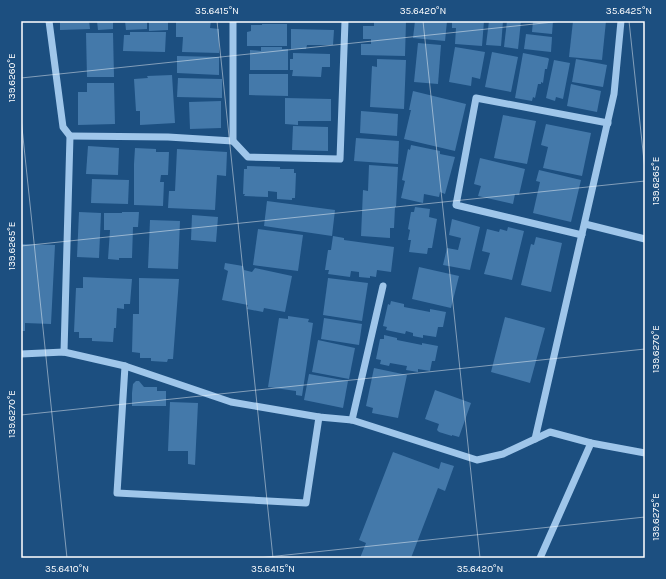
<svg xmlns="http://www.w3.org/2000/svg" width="666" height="579" font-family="Karla,sans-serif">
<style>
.building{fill:#4479aa}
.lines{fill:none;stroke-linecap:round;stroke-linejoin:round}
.minor{stroke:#9fc6ea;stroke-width:7}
.ticks{fill:none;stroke:#fff;stroke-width:1;stroke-opacity:0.45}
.neatline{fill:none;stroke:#fff;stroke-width:1.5}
.ticks-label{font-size:10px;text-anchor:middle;fill:#fff}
</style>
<rect width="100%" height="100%" fill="#1c4f80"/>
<g class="building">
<path d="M60 21H89L90 29 60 30Z"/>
<path d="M97 21H113V29L98 30Z"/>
<path d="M125 21H147V29L126 30Z"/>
<path d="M149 21H168V30L149 31Z"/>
<path d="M176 21H211L210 28 219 29V53L182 52 183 37H176Z"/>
<path d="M374 21H406L405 56 361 55V44H371V39H363V26H374Z"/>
<path d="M415 21H447L445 41 413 38Z"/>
<path d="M452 21H484L482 46 455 44 456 28H452Z"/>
<path d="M489 21H503L501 46 486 45Z"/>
<path d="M507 21H521L518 49 504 47Z"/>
<path d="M533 21H553L552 34 532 32Z"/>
<path d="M573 21H606L602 60 569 57Z"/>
<path d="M262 24H287V46H247V32L251 31V25H262Z"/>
<path d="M291 29 334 30 333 45H307L306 49H291Z"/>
<path d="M130 32H166L165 52 123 51 124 35H130Z"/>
<path d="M86 33H113L114 77H87Z"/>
<path d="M526 34 552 37 551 52 524 49Z"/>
<path d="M418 43 441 45 438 84 414 82Z"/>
<path d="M261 47H282V49H288V70H250V50L261 51Z"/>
<path d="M455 47 485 52 480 79 472 77 471 86 449 82Z"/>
<path d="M492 52 518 57 511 92 485 87Z"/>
<path d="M293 53 330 54V67H322L321 77 292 76 293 70H290V59H293Z"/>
<path d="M523 53 548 58 549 59 547 69H545L543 83 541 82V84H538L535 98 533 97 532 101 515 98Z"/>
<path d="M177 56 219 57V75L177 73Z"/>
<path d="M377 59 406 60 404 109 370 107 372 66 377 67Z"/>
<path d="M576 59 607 65 603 87 572 82Z"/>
<path d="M554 60 570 63 563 99 556 97 555 101 546 98Z"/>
<path d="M249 74H288V96L249 95Z"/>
<path d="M172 75 175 123 140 125V111H136L134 79 148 78 147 76Z"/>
<path d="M178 78 222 79V98L177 97Z"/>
<path d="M87 83H114L115 124 78 125V92H87Z"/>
<path d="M571 84 601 91 597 112 567 106Z"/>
<path d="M413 91 466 104 455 151 404 139 411 110H409Z"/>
<path d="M285 98 331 99V121H298V125L285 124Z"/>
<path d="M221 101V128L190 129 189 102Z"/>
<path d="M361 111 398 114 397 136 360 133Z"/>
<path d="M503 115 536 121 527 164 494 158Z"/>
<path d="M546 124 591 133 582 176 543 168 548 147 541 145Z"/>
<path d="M293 126 328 127V151L292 150Z"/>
<path d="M356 138 399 141 398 164 354 161Z"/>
<path d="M411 145 440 151V154L455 157 445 194 440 192 439 197 424 194 423 203 401 198 405 181 402 180 408 149 410 150Z"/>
<path d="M88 146 119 148 118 175 86 174Z"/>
<path d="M135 148 156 149V152H169L168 175H161L160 182H164L163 206 134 205V164Z"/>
<path d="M177 149 227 152 226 176 217 175 215 210 168 208 169 191H175Z"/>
<path d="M480 158 525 169 519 195 515 194 513 204 478 196 481 186 474 184Z"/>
<path d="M369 165 398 167 396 207H395L394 228H390V238L361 236 363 190 368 191Z"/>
<path d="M247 166 280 167V169H294V173H296L295 198H292V200L277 199V192L268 191V197L244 196 245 194H243L244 169H247Z"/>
<path d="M539 170 581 180 571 222 533 213 540 182 536 181Z"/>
<path d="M92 179 129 180 128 204 91 203Z"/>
<path d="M267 201 335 210 332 236 264 226Z"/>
<path d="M415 207 430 209 429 217 437 219 432 248H428L427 254 409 252 411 240H408L410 230 408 229 411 212H414Z"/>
<path d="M79 212 101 213 99 258 77 257Z"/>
<path d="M122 212H139L138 227H133L132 258H119V260L108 259 110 230H104V213H122Z"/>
<path d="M192 215 218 217 216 242 191 240Z"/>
<path d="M452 219 480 227 470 270 443 265 447 248 458 250 461 238 449 235Z"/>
<path d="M150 220 180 221 178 269 148 268Z"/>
<path d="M508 227 524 231 512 280 484 274 490 253 482 251 487 229 499 232 500 229 507 231Z"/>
<path d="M258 229 303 235 298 271 253 265Z"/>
<path d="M333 236 344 238V240L394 247 391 272 377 270 376 277 370 276V278L359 277V272L351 271 350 277 328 274 329 270H325L328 250H331Z"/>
<path d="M536 237 562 243 551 292 521 285 531 244 534 245Z"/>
<path d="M21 244 55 245 51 324 25 323V331H21Z"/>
<path d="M225 263 243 266 244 270 252 272 255 268 292 276 285 312 264 308 263 312 247 309 248 305 222 300 228 271 224 269Z"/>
<path d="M419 267 459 276 451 308 412 299Z"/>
<path d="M83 277 132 279 130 304H124V309L117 308 116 328H114L113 342 92 341V338H79V332H74L76 288H83Z"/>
<path d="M139 278 179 279 173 359H168L167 362 151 361V358H140V353L132 352 133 314H139Z"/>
<path d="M328 278 368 283 362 321 323 315Z"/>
<path d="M391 301 404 304V307L430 312V309L446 312 443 327H438L436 337 423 335V338L413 336V333L406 331 405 334 386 330 387 327 383 326 388 304 390 305Z"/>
<path d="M288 316 309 319 308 322 313 323 302 396 296 395V391L268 387 279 318 288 319Z"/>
<path d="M505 317 545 328 530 383 491 372Z"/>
<path d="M324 318 362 324 359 345 321 339Z"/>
<path d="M384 335 397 338V340L422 345V343L438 346 435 361H432L430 371 418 369V372L406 370 407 366 390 363 389 366 380 364 381 360 376 359 380 339H384Z"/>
<path d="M318 340 355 348 349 379 312 372Z"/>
<path d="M374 368 407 375 398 418 372 413 373 408 366 406Z"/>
<path d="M309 374 348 381 343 408 304 400Z"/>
<path d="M136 381H139L144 387H157V391H166V406H132V393L133 384Z"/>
<path d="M435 390 471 403 459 437 452 435V436L439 432 437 430 439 424 425 419Z"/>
<path d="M170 402 198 403 195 465 188 464V451H168Z"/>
<path d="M393 452 439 469 441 462 454 466 445 491 438 488 411 558H360L366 543 359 540Z"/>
</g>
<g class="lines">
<g class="minor">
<path d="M49 21 63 127 70 136 64 352"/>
<path d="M233 21V141L248 157 340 159 345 21"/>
<path d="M70 136 168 137 233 141"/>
<path d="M585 224 645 239"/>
<path d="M582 235 456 205 476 98 608 123"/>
<path d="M21 354 64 352 125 366 231 402 319 417 352 420 477 460 503 454 550 432 591 443 645 453"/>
<path d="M125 366 117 493 306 503 319 417"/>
<path d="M352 420 383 286"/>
<path d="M535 439 614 94 621 21"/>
<path d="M540 558 591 443"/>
</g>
</g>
<path class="ticks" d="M217 21 273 558M423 21 480 558M629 21 645 170M21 78 563 21M21 118 67 558M21 246 645 181M21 415 645 349M258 558 645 517"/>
<rect width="666" height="579" fill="none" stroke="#1c4f80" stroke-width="44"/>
<rect x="22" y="22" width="622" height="535" class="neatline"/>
<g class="ticks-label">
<text x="217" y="14">35.6415°N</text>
<text x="423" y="14">35.6420°N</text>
<text x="629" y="14">35.6425°N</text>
<text transform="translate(11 78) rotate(-90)" y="4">139.6260°E</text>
<text transform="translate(655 181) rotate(-90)" y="4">139.6265°E</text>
<text transform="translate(11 246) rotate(-90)" y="4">139.6265°E</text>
<text transform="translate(655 349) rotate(-90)" y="4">139.6270°E</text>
<text transform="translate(11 414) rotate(-90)" y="4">139.6270°E</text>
<text transform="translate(655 517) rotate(-90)" y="4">139.6275°E</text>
<text x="67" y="572">35.6410°N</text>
<text x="273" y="572">35.6415°N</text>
<text x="480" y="572">35.6420°N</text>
</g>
</svg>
